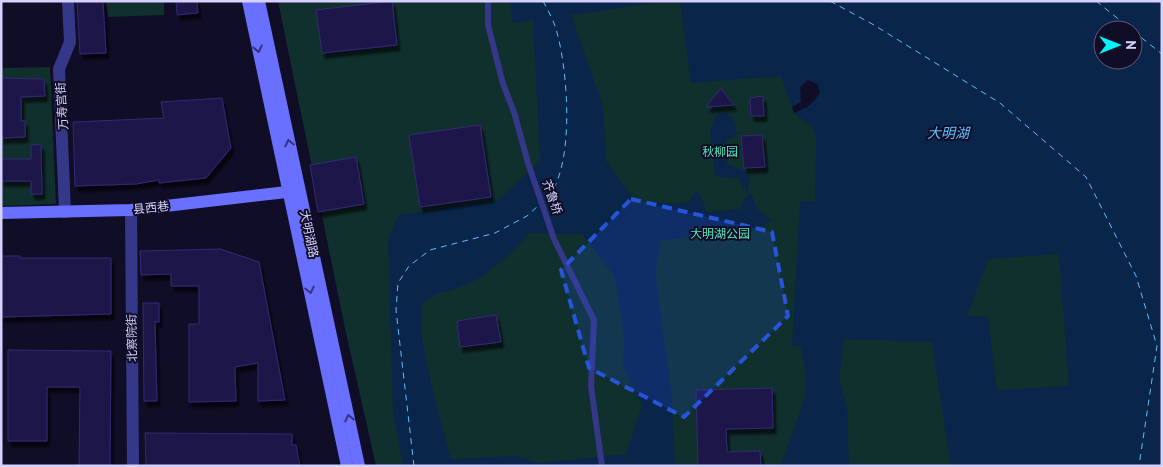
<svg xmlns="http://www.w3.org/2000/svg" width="1163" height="467" font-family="'PT Sans','Noto Sans SC',sans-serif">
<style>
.green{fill:#10302d;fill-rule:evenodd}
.water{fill:#09254a;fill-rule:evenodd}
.pier{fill:#100d26}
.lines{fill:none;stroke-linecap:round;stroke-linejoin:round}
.ferry{stroke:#60bfff;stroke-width:1;stroke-dasharray:6 5;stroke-linecap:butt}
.building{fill:#1f1848;stroke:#332976;filter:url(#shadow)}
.service{stroke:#353788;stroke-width:6}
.minor{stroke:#353788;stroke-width:12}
.secondary{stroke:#696fff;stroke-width:12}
.oneway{stroke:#34347d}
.marked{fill:#2655da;fill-opacity:0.2;stroke:#2655da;stroke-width:4;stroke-dasharray:10 6;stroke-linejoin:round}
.labels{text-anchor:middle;stroke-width:4;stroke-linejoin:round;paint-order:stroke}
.street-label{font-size:12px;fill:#d5d2ff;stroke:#100d26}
.park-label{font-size:12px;fill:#57e7ba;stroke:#100d26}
.water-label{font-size:14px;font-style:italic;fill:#60bfff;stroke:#100d26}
</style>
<defs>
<filter id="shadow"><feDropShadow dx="3" dy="5.5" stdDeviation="1" flood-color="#0009"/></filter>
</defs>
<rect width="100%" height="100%" fill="#100d26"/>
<g class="green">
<path d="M106 1H164V15L108 17Z"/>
<path d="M278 1H1162V466H376L346 333ZM1103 30H1133V60H1103Z"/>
<path d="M50 67 56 204 1 206V68Z"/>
</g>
<g class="water">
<path d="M510 1H667L571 15 603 106 606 161 637 203H688L698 190 707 212 740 209 748 193 739 182 740 178 718 177 715 174 710 132 716 115 725 112 733 119 737 134 735 137 725 141 727 164 747 172 749 179 748 193 752 195 757 209 772 220 751 232 661 240 655 273 672 397 675 466H628L627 464 610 466H403L393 411 388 239 399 215 499 200 540 161 533 20 513 23ZM530 233 582 234 615 277 624 336 623 367 642 405 626 454 539 463 515 456 451 459C445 433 410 322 424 303 431 293 448 292 458 288 489 277 508 255 530 233Z"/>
<path d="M680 1H1162V466H951L932 342 844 339 839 379 847 407 849 466H781L805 397 806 379 801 346 792 345 800 201 815 202 816 135 813 127 794 113 781 76 691 83ZM1103 30H1133V60H1103ZM1059 254 1069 386 997 390 988 317 967 316 988 259Z"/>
</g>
<path class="pier" d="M808 80 817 84 820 92 815 100 807 107 794 113 792 107 801 102 800 87Z"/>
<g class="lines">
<g class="ferry">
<path d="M543 1C547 9 552 17 555 26 568 64 577 173 544 201"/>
<path d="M830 1 874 25 1000 103 1086 177 1136 276 1157 346 1139 466"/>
<path d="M1096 1 1132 30"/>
<path d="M1133 31 1162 54"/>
<path d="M414 466 396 310 398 283 409 266 430 250 495 233 527 216 539 205"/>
</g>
</g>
<g class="building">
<path d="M77 1H103L106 53 80 54Z"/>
<path d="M176 1H197L198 13 177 15Z"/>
<path d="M392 1 397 45 322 53 316 10Z"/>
<path d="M1 78 44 79 45 96 21 97V121H25V137L1 138Z"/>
<path d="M721 88 734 105 706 107Z"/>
<path d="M763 96 764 116H751L750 98Z"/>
<path d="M222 98 231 148 206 178 159 183V180L136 184 75 186 73 122 164 118 161 102Z"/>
<path d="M480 125 491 197 420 207 409 135Z"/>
<path d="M762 135 765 167 744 168 741 136Z"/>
<path d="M41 144 42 194H31V181H1V159H31V145Z"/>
<path d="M356 157 364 204 318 212 310 165Z"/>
<path d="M220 249 259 262 285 400 258 401V363L235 367 236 401 189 402V324H199V286H171V274L141 275 140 251Z"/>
<path d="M1 256H20V258H111V314L1 317Z"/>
<path d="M143 303H159V322H155L157 401H144Z"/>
<path d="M496 315 501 342 460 347 457 321Z"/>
<path d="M8 350 111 351 110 466H79L80 387H47V441H8Z"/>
<path d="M772 388 773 428 726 429 727 452 760 451 761 466H698L696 390Z"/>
<path d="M145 433 292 434V445H296L300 466H146Z"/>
</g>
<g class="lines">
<path class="service" d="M488 1V25L503 84 514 112 528 163 554 239 594 320 591 386 602 466"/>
<g class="minor">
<path d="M131 210 133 466"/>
<path d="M65 212 59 69 70 42 68 1"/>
</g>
<g class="secondary">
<path d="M248 1 347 466"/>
<path d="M259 1 359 466"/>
<path d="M1 213 131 210 295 191"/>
</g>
</g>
<defs><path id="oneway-chevron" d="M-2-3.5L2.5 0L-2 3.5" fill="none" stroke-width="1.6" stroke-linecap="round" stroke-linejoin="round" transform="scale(1.25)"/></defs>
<g class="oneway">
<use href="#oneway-chevron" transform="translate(258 49) rotate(78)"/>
<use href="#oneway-chevron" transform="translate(289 143) rotate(-103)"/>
<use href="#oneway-chevron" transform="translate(310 290) rotate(78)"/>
<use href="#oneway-chevron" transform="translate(349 418) rotate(-102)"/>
</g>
<path class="marked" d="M631 199 772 232 788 316 684 417 589 368 561 270Z"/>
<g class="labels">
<g class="street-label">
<text transform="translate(62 106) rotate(-94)" y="4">万寿宫街</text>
<text transform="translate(552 197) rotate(71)" y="4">齐鲁桥</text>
<text transform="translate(151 208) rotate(-6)" y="4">县西巷</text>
<text transform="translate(309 234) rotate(78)" y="4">大明湖路</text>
<text transform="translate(132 338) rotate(-91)" y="4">北察院街</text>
</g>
<g class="park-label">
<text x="720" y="156">秋柳园</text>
<text x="720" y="238">大明湖公园</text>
</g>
<g class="water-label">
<text x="948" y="138">大明湖</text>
</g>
</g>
<rect width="1163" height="467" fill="none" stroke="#d5d2ff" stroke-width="5"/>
<g transform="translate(1118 45) rotate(90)"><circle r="24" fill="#100d26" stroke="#5f5c7d"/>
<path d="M0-4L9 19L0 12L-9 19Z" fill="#00f4fd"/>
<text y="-8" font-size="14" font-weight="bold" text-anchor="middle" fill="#d5d2ff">N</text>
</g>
</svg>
